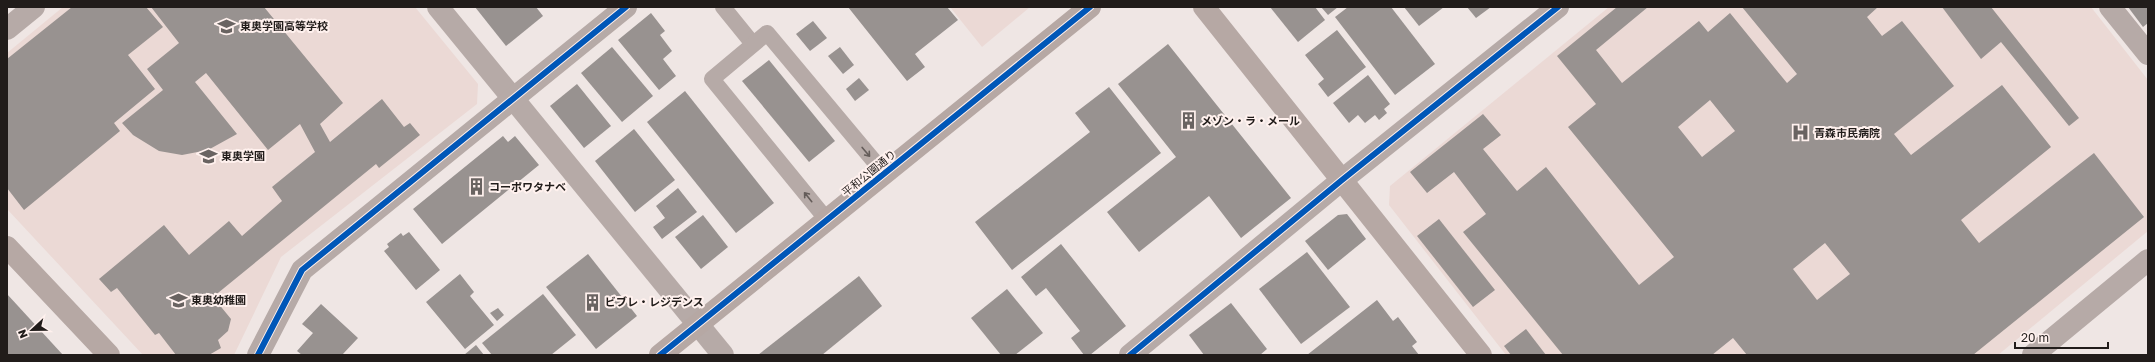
<svg xmlns="http://www.w3.org/2000/svg" width="2155" height="362" font-family="'Golos Text','Noto Sans JP',sans-serif">
<style>
.built{fill:#ebd9d5}
.building{fill:#989290;fill-rule:evenodd}
.lines{fill:none;stroke-linecap:round;stroke-linejoin:round}
.lane{stroke:#b6aaa7;stroke-width:16}
.street{stroke:#b6aaa7;stroke-width:22}
.secondary{stroke:#b6a8a4;stroke-width:22}
.cycleway-casing{stroke:#fff1ee;stroke-width:8}
.cycleway{stroke:#0057b8;stroke-width:6}
.oneway{stroke:#645c59}
.labels{text-anchor:middle;stroke-width:4;stroke-linejoin:round;paint-order:stroke}
.poi-label{font-size:11px;font-weight:bold;fill:#211c1a;stroke:#fff1ee;text-anchor:start}
.street-label{font-size:11px;fill:#211c1a;stroke:#fff1ee}
</style>
<rect width="100%" height="100%" fill="#efe6e4"/>
<g class="built">
<path d="M63 7H415L478 84 477 104 281 257 234 355H143L7 209V53Z"/>
<path d="M950 7H1030L982 47Z"/>
<path d="M1609 7H2091L2148 80V231L1998 355H1506L1389 205 1390 186Z"/>
</g>
<g class="building">
<path d="M72 7H146L163 27 128 55 155 89 114 123 120 131 24 210 7 188V59Z"/>
<path d="M151 7H264L343 103 320 124 330 142 382 99 404 127 410 123 420 135 379 168 376 164 213 297 231 319 228 331 218 340 221 348 209 355H176L159 333 155 335 117 288 111 292 99 279 164 225 189 255 229 221 242 236 282 201 272 187 315 152 300 124 268 150 206 73 195 82 237 134 208 150 182 155 159 151 133 135 122 123 163 90 147 69 179 43Z"/>
<path d="M475 7H536L543 16 506 46Z"/>
<path d="M848 7H947L958 20 915 54 925 67 907 81Z"/>
<path d="M1270 7H1315L1325 20 1298 42Z"/>
<path d="M1321 7H1338L1328 15Z"/>
<path d="M1348 7H1391L1435 64 1395 95 1335 17Z"/>
<path d="M1404 7H1444L1419 26Z"/>
<path d="M1467 7H1491L1476 18Z"/>
<path d="M1617 7H1648L1596 50 1622 83 1699 21 1708 32 1730 13 1787 83 1797 74 1742 7H1878L1867 17 1882 36 1902 21 1954 86 1894 134 1911 155 2002 85 2051 147 1961 220 1979 243 2094 153 2144 217 1973 355H1747L1733 338 1712 355H1563L1463 232 1486 214 1454 172 1427 193 1410 172 1483 114 1501 135 1483 149 1517 191 1546 167 1639 285 1674 257 1568 127 1596 104 1557 56ZM1710 100 1735 131 1702 157 1678 127ZM1825 243 1850 274 1817 300 1793 269Z"/>
<path d="M1942 7H1991L2079 118 2069 126 2001 42 1981 59Z"/>
<path d="M2128 7H2148V23L2143 27Z"/>
<path d="M651 13 665 31 660 35 672 51 663 59 676 76 659 90 618 40Z"/>
<path d="M813 21 827 38 810 51 796 34Z"/>
<path d="M1337 30 1366 67 1328 97 1318 84 1324 79 1305 55Z"/>
<path d="M1168 44 1291 198 1241 238 1209 196 1139 252 1107 212 1176 157 1118 84Z"/>
<path d="M612 47 653 96 622 122 581 73Z"/>
<path d="M840 47 854 65 843 74 828 56Z"/>
<path d="M769 60 835 141 809 162 742 81Z"/>
<path d="M1368 75 1390 104 1384 109 1387 113 1379 120 1375 115 1365 123 1358 115 1349 123 1333 103Z"/>
<path d="M859 78 869 90 855 101 846 89Z"/>
<path d="M577 84 611 126 584 148 550 106Z"/>
<path d="M1109 87 1161 153 1012 270 975 222 1090 132 1075 113Z"/>
<path d="M685 91 774 203 736 233 647 122Z"/>
<path d="M634 129 675 180 635 212 595 161Z"/>
<path d="M503 136 508 142 515 136 539 165 442 244 413 209Z"/>
<path d="M678 188 697 212 662 239 653 227 665 218 656 206Z"/>
<path d="M1347 214 1366 239 1328 270 1305 241 1338 215Z"/>
<path d="M703 215 728 247 701 269 675 237Z"/>
<path d="M1439 219 1495 290 1473 307 1417 236Z"/>
<path d="M409 232 440 270 416 290 384 251 389 247 387 244 401 233 403 236Z"/>
<path d="M1061 244 1126 326 1090 355H1084L1071 338 1080 331 1046 288 1036 296 1021 277Z"/>
<path d="M1307 252 1350 307 1301 344 1259 289Z"/>
<path d="M588 254 637 316 596 349 546 287Z"/>
<path d="M460 274 474 292 470 296 494 325 465 349 426 302Z"/>
<path d="M859 276 882 306 822 355H758Z"/>
<path d="M1007 289 1043 333 1015 355H1001L971 318Z"/>
<path d="M7 294 63 355H7Z"/>
<path d="M543 294 576 335 551 355H492L482 343Z"/>
<path d="M1377 300 1393 321 1398 317 1417 342 1412 346 1419 355H1307Z"/>
<path d="M1231 303 1267 349 1260 355H1204L1189 335Z"/>
<path d="M321 304 358 338 342 355H302L297 351 313 333 302 324Z"/>
<path d="M498 308 504 315 497 321 490 313Z"/>
<path d="M1526 329 1546 355H1511L1504 346Z"/>
<path d="M476 345 484 355H464Z"/>
</g>
<g class="lines">
<g class="lane">
<path d="M723 7 753 44"/>
<path d="M827 220 712 79 767 33 884 173"/>
</g>
<g class="street">
<path d="M438 7 723 355"/>
<path d="M2110 7 2148 54"/>
<path d="M7 29 34 7"/>
<path d="M258 355 302 270 626 7"/>
<path d="M1130 355 1342 180 1558 7"/>
<path d="M2033 355 2148 260"/>
</g>
<g class="secondary">
<path d="M1204 7 1481 355"/>
<path d="M7 247 109 355"/>
<path d="M660 355 1090 7"/>
</g>
<defs>
<g id="cycleway">
<path d="M258 355 302 270 626 7"/>
<path d="M660 355 1090 7"/>
<path d="M1130 355 1342 180 1558 7"/>
</g>
</defs>
<use href="#cycleway" class="cycleway-casing"/>
<use href="#cycleway" class="cycleway"/>
</g>
<defs><path id="oneway-shaft" d="M-6 0H5M1.5-3L5.5 0L1.5 3" fill="none" stroke-width="1.6" stroke-linecap="round" stroke-linejoin="round"/></defs>
<g class="oneway">
<use href="#oneway-shaft" transform="translate(866 152) rotate(50)"/>
<use href="#oneway-shaft" transform="translate(808 197) rotate(-129)"/>
</g>
<defs>
<symbol id="school-bare" viewBox="-9 -9 18 18"><path d="M0-5L7-2L0 1L-7-2ZM-4 1L0 2.5L4 1V4Q0 6-4 4Z" fill="#696361" stroke="#fff1ee" stroke-width="2.5" paint-order="stroke"/></symbol>
<symbol id="building-bare" viewBox="-9 -9 18 18"><path d="M-4-6H4V6H1V3H-1V6H-4ZM-2.5-4.3h1.7v1.8h-1.7ZM.8-4.3h1.7v1.8H.8ZM-2.5-1h1.7V.8h-1.7ZM.8-1h1.7V.8H.8Z" fill="#696361" stroke="#fff1ee" stroke-width="2.5" paint-order="stroke"/></symbol>
<symbol id="hospital-bare" viewBox="-9 -9 18 18"><path d="M-5-5h3v3.5h4V-5h3V5h-3V1.5h-4V5h-3Z" fill="#696361" stroke="#fff1ee" stroke-width="2.5" paint-order="stroke"/></symbol>
</defs>
<g fill-rule="evenodd">
<use href="#school-bare" x="214" y="14" width="25" height="25"/>
<use href="#building-bare" x="1176" y="108" width="25" height="25"/>
<use href="#hospital-bare" x="1788" y="120" width="25" height="25"/>
<use href="#school-bare" x="196" y="144" width="25" height="25"/>
<use href="#building-bare" x="464" y="174" width="25" height="25"/>
<use href="#school-bare" x="166" y="288" width="25" height="25"/>
<use href="#building-bare" x="580" y="290" width="25" height="25"/>
</g>
<g class="labels">
<g class="poi-label">
<text x="240" y="30">東奥学園高等学校</text>
<text x="1201" y="125">メゾン・ラ・メール</text>
<text x="1814" y="137">青森市民病院</text>
<text x="221" y="160">東奥学園</text>
<text x="489" y="191">コーポワタナベ</text>
<text x="191" y="304">東奥幼稚園</text>
<text x="605" y="306">ビブレ・レジデンス</text>
</g>
<g class="street-label">
<text transform="translate(869 173) rotate(-39)" y="4">平和公園通り</text>
</g>
</g>
<rect width="2155" height="362" fill="none" stroke="#211c1a" stroke-width="16"/>
<g transform="translate(32 330) rotate(248)" stroke="#fff1ee" stroke-width="3" paint-order="stroke">
<path d="M0-3L7 15L0 10L-7 15Z" fill="#211c1a"/>
<text y="-6" font-size="11" font-weight="bold" text-anchor="middle" fill="#211c1a">N</text>
</g>
<path d="M2015 342v6h93v-6" fill="none" stroke="#211c1a" stroke-width="2"/>
<text x="2021" y="342" font-size="12" fill="#211c1a" stroke="#fff1ee" stroke-width="3" paint-order="stroke">20 m</text>
</svg>
